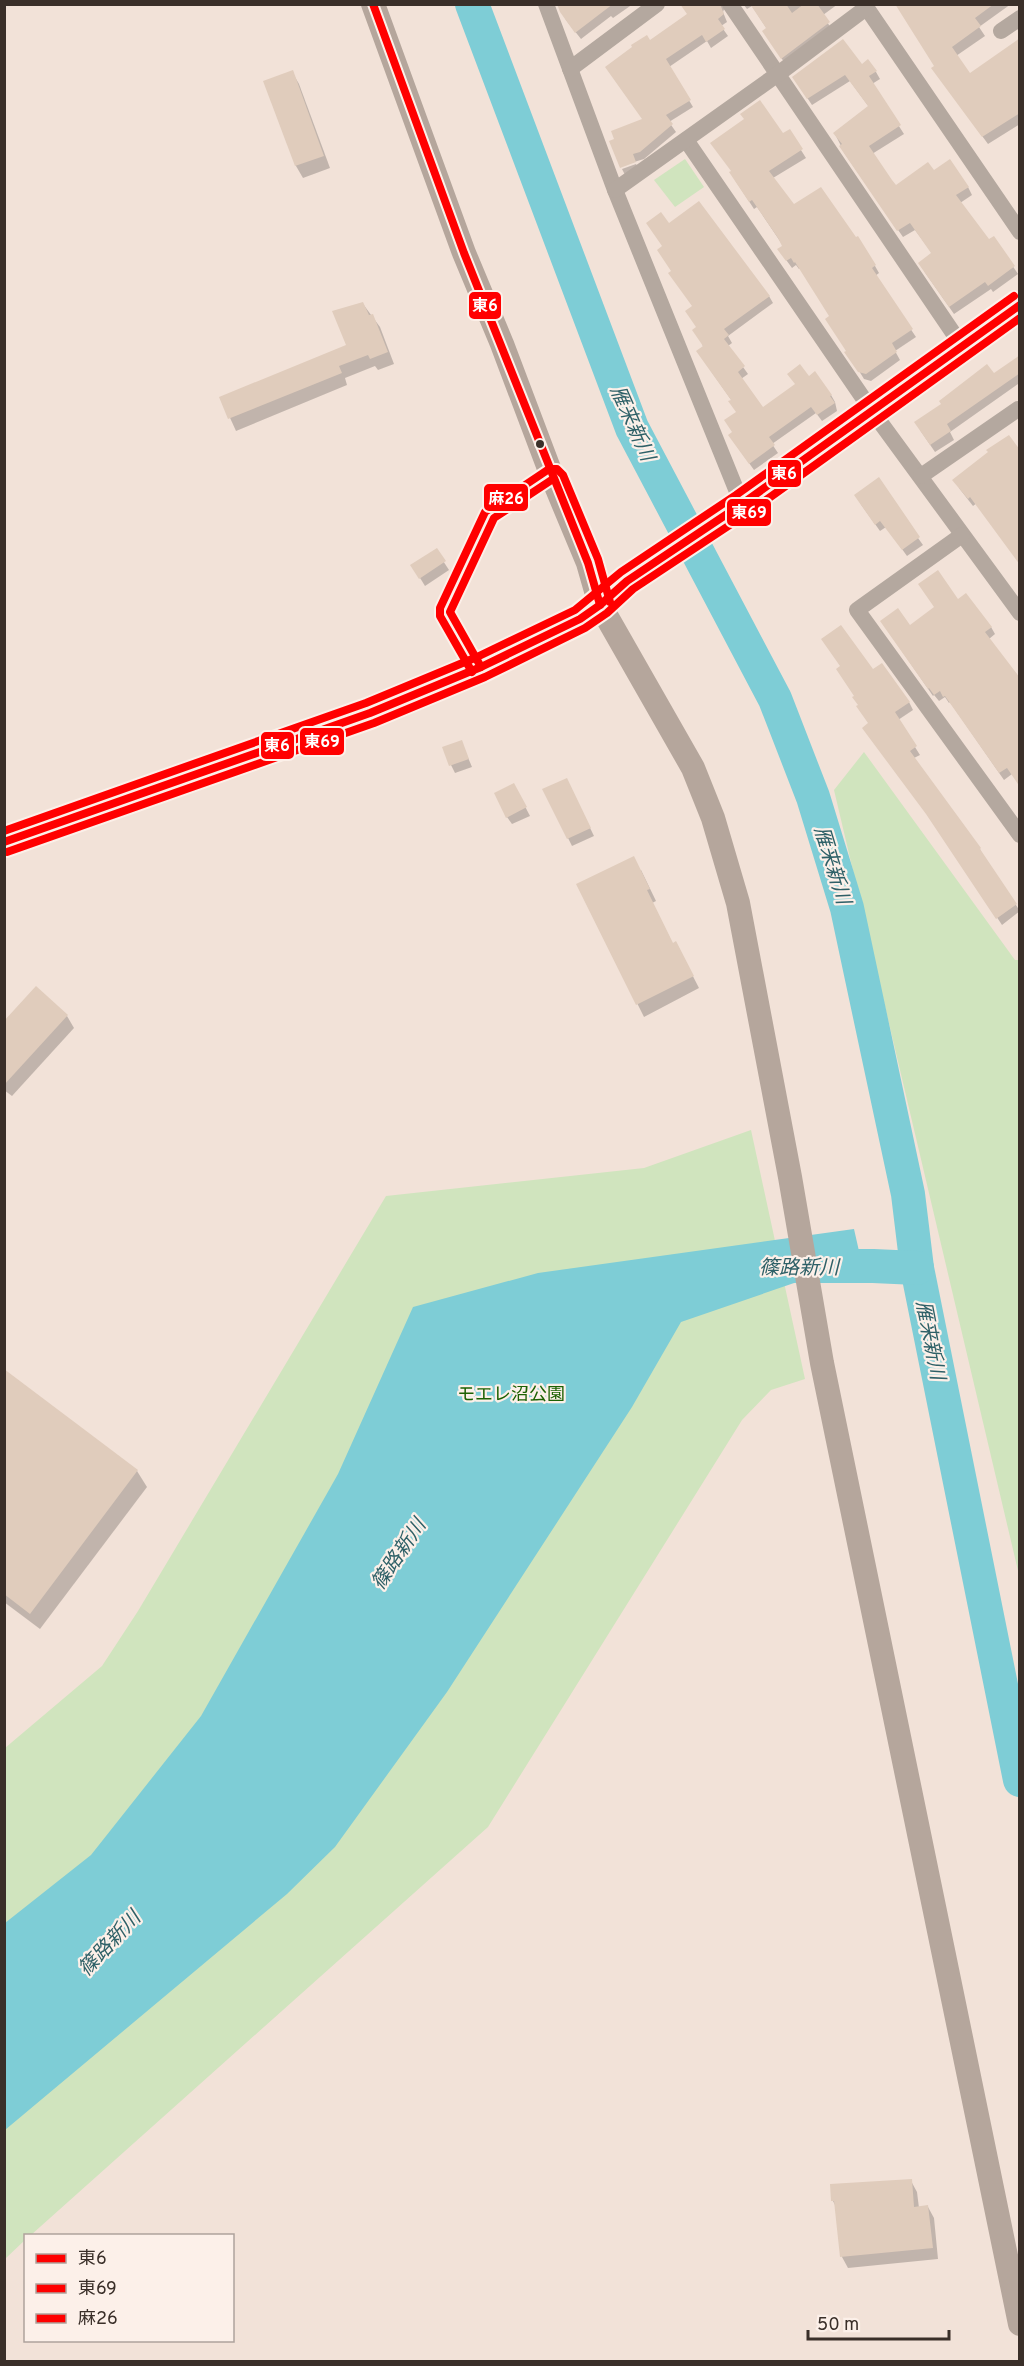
<svg xmlns="http://www.w3.org/2000/svg" width="1024" height="2366" font-family="Overpass,'Noto Sans JP',sans-serif">
<style>
.green{fill:#d0e4be}
.water{fill:#7ecdd6}
.shadow{fill:#0003}
.lines{fill:none;stroke-linecap:round;stroke-linejoin:round}
.river{stroke:#7ecdd6;stroke-width:34}
.building{fill:#e0ccbc}
.lane{stroke:#b4a89f;stroke-width:8}
.street{stroke:#b4a89f;stroke-width:16}
.secondary{stroke:#b5a69c;stroke-width:24}
.bus-1-casing{stroke:#fcf0e9;stroke-width:12}
.bus-2-casing{stroke:#fcf0e9;stroke-width:12}
.bus-3-casing{stroke:#fcf0e9;stroke-width:12}
.bus-1{stroke:#f00;stroke-width:8}
.bus-2{stroke:#f00;stroke-width:8}
.bus-3{stroke:#f00;stroke-width:8}
.bus-dot{fill:#3a2f29;stroke:#fcf0e9;stroke-width:2}
.labels{text-anchor:middle;stroke-width:4.5;stroke-linejoin:round;paint-order:stroke}
.park-label{font-size:18px;fill:#1c6103;stroke:#fcf0e9}
.water-label{font-size:20px;font-style:italic;fill:#2e6067;stroke:#fcf0e9}
.line-badge{stroke:#fcf0e9;stroke-width:2}
.badge-label{font-size:16px;text-anchor:middle;font-weight:bold;fill:#fff}
</style>
<rect width="100%" height="100%" fill="#f2e2d8"/>
<g class="green">
<path d="M685 159 704 187 675 207 654 180Z"/>
<path d="M864 752 1015 960H1019V1575L834 790Z"/>
<path d="M751 1130 805 1379 771 1390 742 1420 488 1827 31 2235 26 2236 25 2240 5 2259V1748L102 1666 138 1611 386 1196 644 1168Z"/>
</g>
<path class="water" d="M854 1229 861 1260 681 1322 632 1407 447 1692 335 1847 287 1894 5 2130V1923L91 1855 201 1716 338 1474 413 1307 538 1273Z"/>
<g class="shadow">
<path d="M559 4H633L613 18 611 16 581 39 566 20Z"/>
<path d="M692 4H726L723 12 727 22 721 26 728 36 711 48 707 41 669 67 693 107 669 122 676 132 644 159 621 166 644 120 650 42 688 14Z"/>
<path d="M743 4H838L823 15 832 30 786 65 768 38 767 29 752 6 747 9Z"/>
<path d="M896 4H1011L979 27 985 36 956 56 970 75 1020 41V124L988 144 938 76 936 66Z"/>
<path d="M861 66 876 72 880 79 872 84 904 134 872 154 896 187 933 172 968 187 972 195 960 203 989 242 994 238 1018 274 993 292 991 289 954 314 924 271 933 254 915 230 903 237 845 154 835 134 869 107 850 81 812 105 798 84Z"/>
<path d="M292 72 299 84 330 168 303 178 296 166 265 82Z"/>
<path d="M789 131 806 158 773 178 794 206 875 266 879 273 875 276 916 337 895 351 900 360 871 381 864 379 827 319 831 316 801 268 799 269 796 265 792 268 784 257V247L757 207 754 209 735 180Z"/>
<path d="M636 164 639 169 625 175 622 169Z"/>
<path d="M668 225 769 296 773 303 728 336 732 343 728 346 748 374 741 379 763 409 808 378 831 395 835 402 837 411 822 421 816 413 772 444 778 453 754 470 734 442 737 413 732 401 711 371 697 328 693 307 673 271 664 247Z"/>
<path d="M363 304 380 327 394 364 378 370 375 366 345 378 347 385 236 431 221 398 348 346Z"/>
<path d="M1020 356V386L1018 384 950 432 954 440 935 452 920 430Z"/>
<path d="M1020 470 973 506 959 488Z"/>
<path d="M860 503 918 538 923 545 907 556 886 527 880 531Z"/>
<path d="M436 550 449 570 425 586 417 573Z"/>
<path d="M958 601 991 627 995 634 989 639 1012 774 1004 780 950 702 949 703 945 697 939 701 934 695 933 696 886 628 909 627Z"/>
<path d="M873 671 909 702 913 710 898 720 920 755 914 758 980 849 983 857 1020 911 1002 925 870 724Z"/>
<path d="M461 741 472 767 455 773 451 765Z"/>
<path d="M570 787 594 836 572 846 544 790Z"/>
<path d="M518 793 530 816 512 824 507 817Z"/>
<path d="M641 870 656 901 652 903 673 945 682 955 699 988 644 1017 578 885Z"/>
<path d="M67 1016 74 1028 12 1096 4 1090V1023Z"/>
<path d="M8 1373 137 1471 147 1487 40 1629 4 1602V1378Z"/>
<path d="M911 2181 917 2192 919 2208 928 2207 934 2218 938 2259 848 2268 842 2257 836 2207 833 2201Z"/>
</g>
<g class="lines">
<g class="river">
<path d="M472 4 632 428 775 699 813 797 847 908 908 1194 917 1268 1020 1780"/>
<path d="M797 1266H873L917 1268"/>
</g>
</g>
<g class="building">
<path d="M557 4H613L575 33 560 12Z"/>
<path d="M680 4H720L724 14 718 19 725 29 706 42 702 35 666 59 691 100 666 115 673 124 640 152 633 154 636 162 620 168 609 141 614 139 611 131 642 119 605 67 632 47 631 45 647 35 650 40 687 14Z"/>
<path d="M750 4H786L792 13 804 4H817L830 22 781 59 762 31 766 28Z"/>
<path d="M895 4H994L975 18 981 26 952 47 970 73 1020 38V113L982 137 931 68 934 66Z"/>
<path d="M843 39 862 64 868 59 877 71 869 76 901 125 869 146 892 180 896 185 928 162 934 170 950 159 969 187 956 195 989 239 994 236 1015 266 988 286 985 282 949 307 918 263 931 253 910 223 897 231 839 146 842 144 833 133 868 106 845 75 807 99 792 77Z"/>
<path d="M293 70 324 156 295 166 263 81Z"/>
<path d="M760 100 783 133 790 129 803 149 769 171 794 204 821 187 856 237 858 236 876 265 872 268 913 329 892 343 897 352 866 374 858 372 844 352 846 351 825 319 829 316 795 262 794 263 791 258 786 261 777 249 782 246 778 238 752 200 749 202 729 172 731 171 710 143 744 119 740 114Z"/>
<path d="M699 201 770 296 724 329 729 335 724 339 745 366 738 372 763 407 795 384 787 374 800 364 809 376 815 371 832 395 830 396 835 403 817 415 811 407 769 437 775 445 749 464 728 435 732 432 724 420 736 412 728 401 731 400 696 351 703 346 692 330 696 327 685 311 692 306 668 273 671 271 657 250 662 246 646 223 661 212 669 223Z"/>
<path d="M363 302 369 315 373 314 388 352 370 359 368 355 339 366 342 373 228 419 219 397 346 345 332 311Z"/>
<path d="M1020 355V373L947 424 951 431 930 445 914 422 941 404 939 401 987 364 994 373Z"/>
<path d="M1009 435 1020 450V565L970 497 968 499 952 480 988 452 986 450Z"/>
<path d="M879 477 920 537 902 550 880 521 875 525 854 495Z"/>
<path d="M437 548 446 561 419 579 410 565Z"/>
<path d="M938 570 958 599 966 593 992 627 985 632 1020 678V787L1007 768 999 773 945 696 943 697 940 691 934 695 929 688 928 689 880 621 898 608 910 625 934 607 918 584Z"/>
<path d="M841 625 873 669 882 663 910 702 895 712 917 746 910 751 981 848 980 849 1017 904 996 919 926 814 862 728 868 723 856 706 858 705 852 697 854 696 836 669 840 666 821 639Z"/>
<path d="M462 740 469 759 449 766 442 747Z"/>
<path d="M567 778 591 828 567 839 542 789Z"/>
<path d="M514 783 527 807 506 818 494 793Z"/>
<path d="M634 856 650 889 647 890 673 943 676 941 694 976 636 1005 576 884Z"/>
<path d="M36 986 68 1015 4 1085V1021Z"/>
<path d="M4 1369 138 1470 30 1614 4 1594Z"/>
<path d="M912 2179 914 2207 928 2205 933 2248 840 2257 834 2201H831L830 2184Z"/>
</g>
<g class="lines">
<path class="lane" d="M479 664 450 612 494 518 552 479"/>
<g class="street">
<path d="M546 4 615 190 742 504"/>
<path d="M730 4 962 346"/>
<path d="M864 4 1020 232"/>
<path d="M1001 31 1020 18"/>
<path d="M570 69 657 4"/>
<path d="M686 140 872 411 1020 613"/>
<path d="M615 190 778 74 866 8"/>
<path d="M921 476 1018 409 1020 411"/>
<path d="M962 535 857 610 1020 835"/>
</g>
<g class="secondary">
<path d="M373 4 464 253 502 344 553 479 588 563 600 605 693 768 713 818 738 903 790 1177 822 1363 1020 2324"/>
<path d="M4 842 370 713 481 667 580 619 600 605 627 581 742 504 1020 305"/>
</g>
<defs>
<g id="bus-1">
<path d="M373 4 464 253 588 563 600 605"/>
<path d="M481 667 450 612 494 518 553 479"/>
<path d="M4 842 370 713 481 667 580 619 600 605 627 581 742 504 1020 305"/>
</g>
<path id="bus-2" d="M7 852 374 723 485 677 585 628 607 613 633 589 748 513 1020 318"/>
<g id="bus-3">
<path d="M472 672 440 616V608L485 512 549 469H557L563 475 598 559 610 602"/>
<path d="M4 831 366 703 477 657 575 610 621 572 736 495 1014 296"/>
</g>
</defs>
<use href="#bus-1" class="bus-1-casing"/>
<use href="#bus-2" class="bus-2-casing"/>
<use href="#bus-3" class="bus-3-casing"/>
<use href="#bus-1" class="bus-1"/>
<use href="#bus-2" class="bus-2"/>
<use href="#bus-3" class="bus-3"/>
</g>
<circle class="bus-dot" cx="540" cy="444" r="5"/>
<g class="labels">
<g class="park-label">
<text x="511" y="1400">モエレ沼公園</text>
</g>
<g class="water-label">
<text transform="translate(633 423) rotate(66)" y="7">雁来新川</text>
<text transform="translate(833 865) rotate(73)" y="7">雁来新川</text>
<text x="799" y="1274">篠路新川</text>
<text transform="translate(931 1340) rotate(79)" y="7">雁来新川</text>
<text transform="translate(398 1554) rotate(-56)" y="7">篠路新川</text>
<text transform="translate(109 1943) rotate(-47)" y="7">篠路新川</text>
</g>
</g>
<g class="line-badge">
<rect x="468" y="291" width="34" height="29" rx="6" fill="#f00"/>
<rect x="767" y="459" width="35" height="29" rx="6" fill="#f00"/>
<rect x="483" y="483" width="46" height="29" rx="6" fill="#f00"/>
<rect x="726" y="498" width="46" height="29" rx="6" fill="#f00"/>
<rect x="299" y="727" width="46" height="29" rx="6" fill="#f00"/>
<rect x="260" y="731" width="35" height="29" rx="6" fill="#f00"/>
</g>
<g class="badge-label">
<text x="485" y="311">東6</text>
<text x="784" y="479">東6</text>
<text x="506" y="504">麻26</text>
<text x="749" y="518">東69</text>
<text x="322" y="747">東69</text>
<text x="277" y="751">東6</text>
</g>
<rect width="1024" height="2366" fill="none" stroke="#3a2f29" stroke-width="12"/>
<rect x="24" y="2234" width="210" height="108" fill="#fcf0e9" stroke="#aea39c" stroke-width="1.5"/>
<rect x="36" y="2254" width="30" height="9" fill="#ff0000" stroke="#aea39c" stroke-width="1.5"/>
<text x="78" y="2264" font-size="18" fill="#3a2f29">東6</text>
<rect x="36" y="2284" width="30" height="9" fill="#ff0000" stroke="#aea39c" stroke-width="1.5"/>
<text x="78" y="2294" font-size="18" fill="#3a2f29">東69</text>
<rect x="36" y="2314" width="30" height="9" fill="#ff0000" stroke="#aea39c" stroke-width="1.5"/>
<text x="78" y="2324" font-size="18" fill="#3a2f29">麻26</text>
<path d="M808 2330v9h141v-9" fill="none" stroke="#3a2f29" stroke-width="3"/>
<text x="817" y="2330" font-size="18" fill="#3a2f29" stroke="#fcf0e9" stroke-width="4.5" paint-order="stroke">50 m</text>
</svg>
